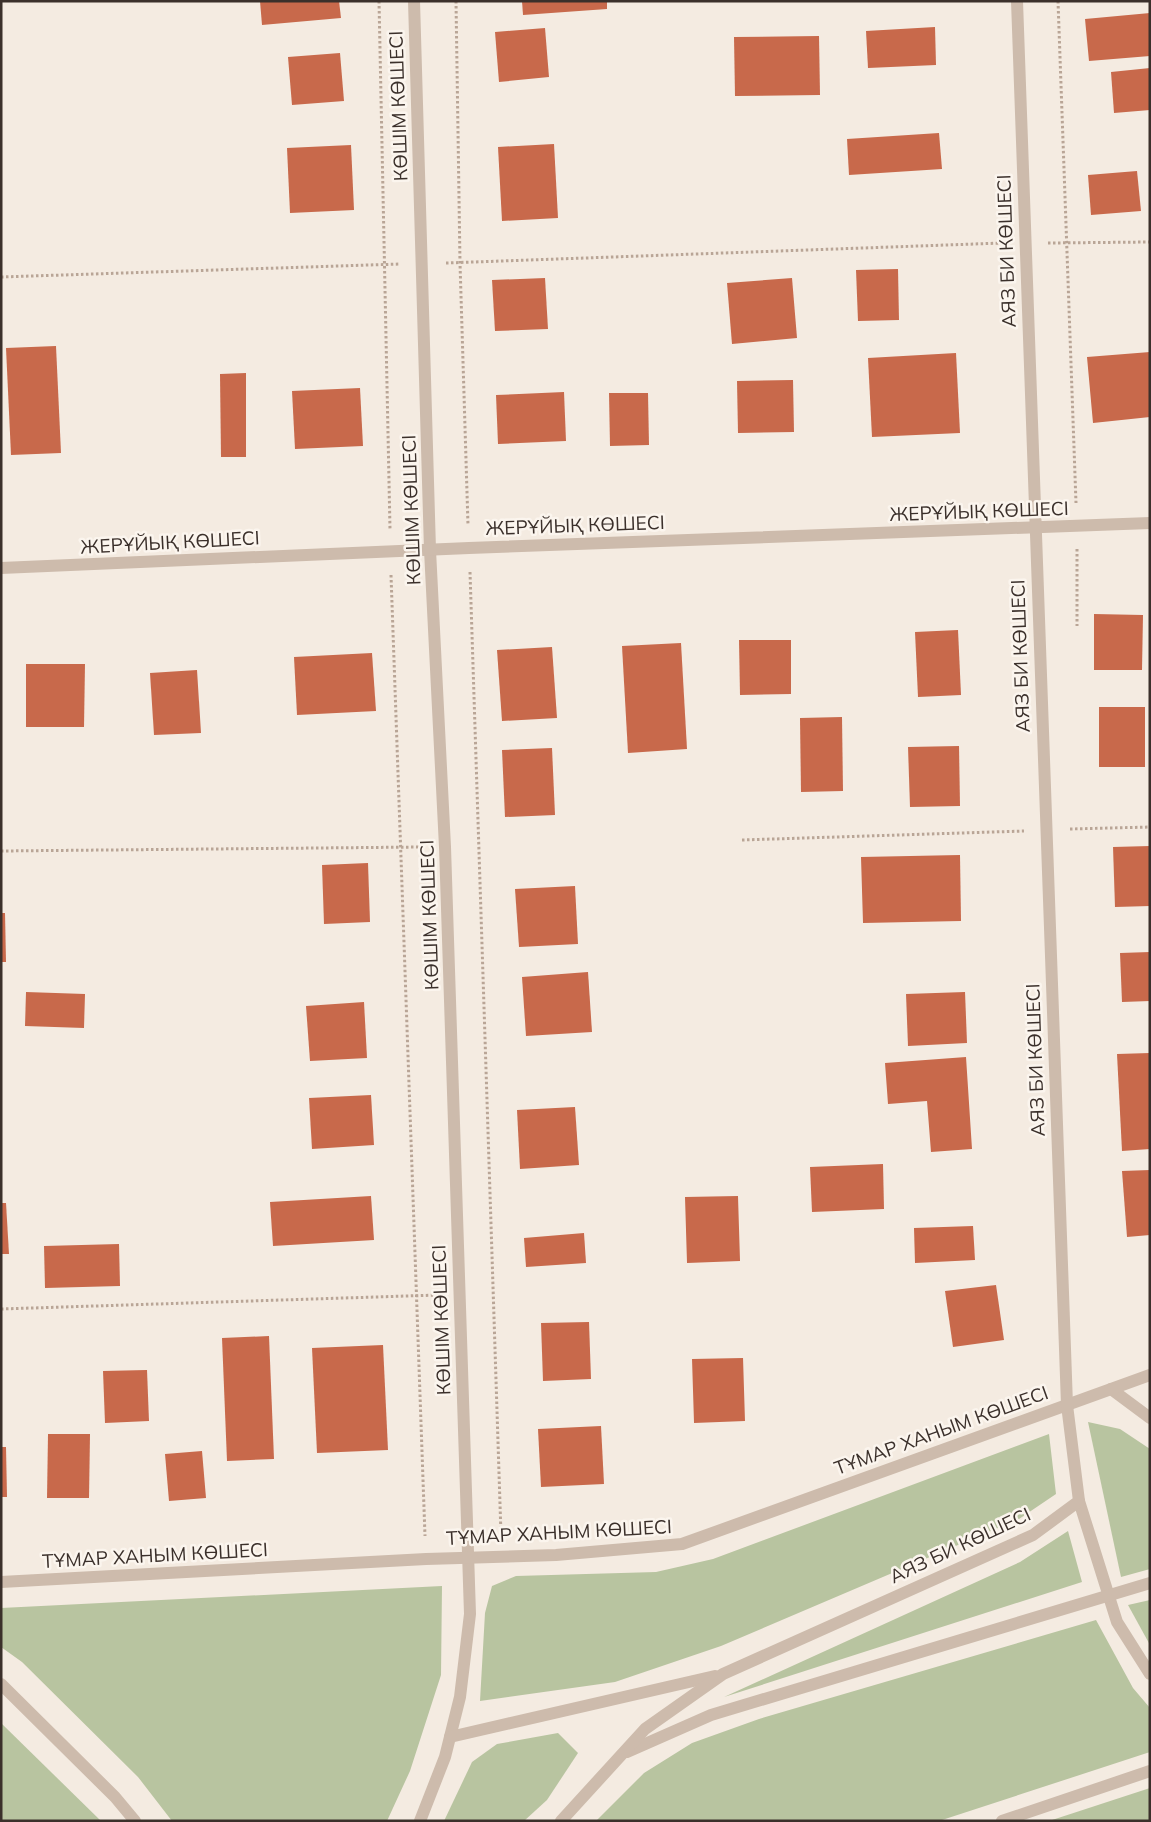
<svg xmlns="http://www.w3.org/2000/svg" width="1151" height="1822" font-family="Mulish,sans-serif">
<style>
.green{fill:#b8c4a0}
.building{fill:#c8694b}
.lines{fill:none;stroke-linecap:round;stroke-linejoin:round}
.path{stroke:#b9a596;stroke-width:3;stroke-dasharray:2.5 2.5;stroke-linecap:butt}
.minor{stroke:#cdbbac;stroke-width:12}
.labels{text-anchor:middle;stroke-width:5;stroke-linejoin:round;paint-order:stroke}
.street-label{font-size:19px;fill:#3b302b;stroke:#fbf5ee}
</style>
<rect width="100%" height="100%" fill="#f4ebe1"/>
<g class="green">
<path d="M1088 1422 1120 1429 1150 1449V1569L1121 1577Z"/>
<path d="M1049 1434 1056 1494 1019 1519 721 1646 615 1682 480 1701 485 1613 492 1586 516 1576 656 1572 713 1559Z"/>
<path d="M1068 1531 1082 1582 724 1697 1020 1562Z"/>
<path d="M442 1586 441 1675 410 1771 387 1821H172L138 1777 22 1662 1 1647V1608Z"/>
<path d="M1150 1600V1645L1128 1605Z"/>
<path d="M1096 1620 1133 1688 1150 1708V1752L939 1821H596L644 1773 692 1743 759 1719Z"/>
<path d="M1 1723 101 1821H1Z"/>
<path d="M558 1733 578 1753 547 1800 524 1821H444L472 1762 497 1744Z"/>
<path d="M1150 1788V1821H1049Z"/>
</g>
<g class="building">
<path d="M260 1H339L341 18 262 25Z"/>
<path d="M522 1H607V9L523 15Z"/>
<path d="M1150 13V56L1089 61 1085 19Z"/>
<path d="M935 27 936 65 868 68 866 31Z"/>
<path d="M545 28 549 77 499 82 495 32Z"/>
<path d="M819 36 820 95 735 96 734 37Z"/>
<path d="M340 53 344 101 292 105 288 57Z"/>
<path d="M1150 68V110L1114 113 1111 72Z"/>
<path d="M939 133 942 169 849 175 847 139Z"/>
<path d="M554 144 558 218 502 221 498 147Z"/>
<path d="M351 145 354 210 290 213 287 148Z"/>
<path d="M1137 171 1141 211 1091 215 1088 175Z"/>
<path d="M898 269 899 320 858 321 856 270Z"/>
<path d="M545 278 548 329 495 331 492 280Z"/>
<path d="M792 278 797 338 732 344 727 283Z"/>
<path d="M56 346 61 453 11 455 6 348Z"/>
<path d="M1150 352V417L1093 423 1087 357Z"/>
<path d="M956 353 960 433 872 437 868 358Z"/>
<path d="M246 373V457H221L220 374Z"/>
<path d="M793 380 794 432 738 433 737 381Z"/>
<path d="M360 388 363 446 295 449 292 391Z"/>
<path d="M564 392 566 441 498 444 496 395Z"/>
<path d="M609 393H648L649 445 610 446Z"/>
<path d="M1094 614 1143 615 1142 670H1094Z"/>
<path d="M958 630 961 695 918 697 915 632Z"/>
<path d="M739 640H791V694L740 695Z"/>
<path d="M681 643 687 749 628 753 622 646Z"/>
<path d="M552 647 557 718 502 721 497 650Z"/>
<path d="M372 653 376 711 297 715 294 657Z"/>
<path d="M26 664H85L84 727H26Z"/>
<path d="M197 670 201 733 154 735 150 673Z"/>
<rect x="1099" y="707" width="46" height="60"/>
<path d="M842 717 843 791 801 792 800 718Z"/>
<path d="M959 746 960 806 910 807 908 747Z"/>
<path d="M552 748 555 815 505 817 502 750Z"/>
<path d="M1150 846V906L1115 907 1113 847Z"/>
<path d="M960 855 961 921 863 923 861 857Z"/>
<path d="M368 863 370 922 324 924 322 865Z"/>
<path d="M575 886 578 944 519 947 515 889Z"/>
<path d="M1 913H5L6 962H1Z"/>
<path d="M1150 952V1001L1122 1002 1120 953Z"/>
<path d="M588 972 592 1032 526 1036 522 977Z"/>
<path d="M26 992 85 994 84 1028 25 1026Z"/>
<path d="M965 992 967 1043 908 1046 906 994Z"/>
<path d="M364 1002 367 1058 310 1061 306 1006Z"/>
<path d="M1150 1053V1149L1122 1151 1117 1054Z"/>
<path d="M966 1057 972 1149 931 1152 927 1101 888 1104 885 1063Z"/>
<path d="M371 1095 374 1145 312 1149 309 1098Z"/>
<path d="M575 1107 579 1165 520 1169 517 1110Z"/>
<path d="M883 1164 884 1209 812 1212 810 1167Z"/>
<path d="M1150 1170V1235L1127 1237 1122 1171Z"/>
<path d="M371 1196 374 1240 273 1246 270 1202Z"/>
<path d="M738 1196 740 1261 687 1263 685 1197Z"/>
<path d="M1 1203H6L9 1254H1Z"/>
<path d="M973 1226 975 1260 915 1263 914 1228Z"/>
<path d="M584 1233 586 1263 526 1267 524 1238Z"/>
<path d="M119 1244 120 1286 45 1288 44 1246Z"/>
<path d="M996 1285 1004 1340 953 1347 945 1291Z"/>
<path d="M589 1322 591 1379 543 1381 541 1323Z"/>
<path d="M269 1336 274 1459 227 1461 222 1338Z"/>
<path d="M383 1345 388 1450 317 1453 312 1348Z"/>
<path d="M743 1358 745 1421 694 1423 692 1359Z"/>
<path d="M147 1370 149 1421 105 1423 103 1371Z"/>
<path d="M601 1426 604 1484 541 1487 538 1429Z"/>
<path d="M48 1434H90L89 1498H47Z"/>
<path d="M1 1447H6L7 1497H1Z"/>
<path d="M202 1451 206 1498 169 1501 165 1454Z"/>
</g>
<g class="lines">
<g class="path">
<path d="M379 1 390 529"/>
<path d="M456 1 460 263 468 525"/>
<path d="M1058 1 1076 503"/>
<path d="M1048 243 1150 242"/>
<path d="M446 263 1002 243"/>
<path d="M1 277 400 264"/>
<path d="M1077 549V626"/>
<path d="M470 572 501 1535"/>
<path d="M391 575 425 1536"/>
<path d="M1070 829 1150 827"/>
<path d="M742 840 1024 831"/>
<path d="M1 851 422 847"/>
<path d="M1 1309 438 1295"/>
</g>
<g class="minor">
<path d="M414 1 430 550 445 847 470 1614 460 1697 445 1757 420 1821"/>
<path d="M1 568 469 548 1150 523"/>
<path d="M1111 1389 1150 1418"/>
<path d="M1079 1501 1117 1622 1150 1674"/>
<path d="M1 1582 426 1559 556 1555 682 1544 1150 1375"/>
<path d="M1 1684 115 1797 135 1821"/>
<path d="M450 1737 715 1676"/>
<path d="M627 1752 711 1715 1150 1583"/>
<path d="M561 1821 645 1729 723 1674 1033 1535 1079 1501 1067 1405 1017 1"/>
<path d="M1002 1821 1150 1771"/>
</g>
</g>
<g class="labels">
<g class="street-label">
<text transform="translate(398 106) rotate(-92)" y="7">КӨШІМ КӨШЕСІ</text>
<text transform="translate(1006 251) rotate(-92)" y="7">АЯЗ БИ КӨШЕСІ</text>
<text transform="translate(411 510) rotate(-92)" y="7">КӨШІМ КӨШЕСІ</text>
<text transform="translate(979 511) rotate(-2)" y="7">ЖЕРҰЙЫҚ КӨШЕСІ</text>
<text transform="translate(575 525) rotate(-2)" y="7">ЖЕРҰЙЫҚ КӨШЕСІ</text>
<text transform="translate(170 542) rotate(-3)" y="7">ЖЕРҰЙЫҚ КӨШЕСІ</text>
<text transform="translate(1020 656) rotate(-92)" y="7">АЯЗ БИ КӨШЕСІ</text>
<text transform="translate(429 915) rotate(-92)" y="7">КӨШІМ КӨШЕСІ</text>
<text transform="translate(1035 1060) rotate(-92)" y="7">АЯЗ БИ КӨШЕСІ</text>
<text transform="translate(441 1320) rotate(-92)" y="7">КӨШІМ КӨШЕСІ</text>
<text transform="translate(941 1430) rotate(-20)" y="7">ТҰМАР ХАНЫМ КӨШЕСІ</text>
<text transform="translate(559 1532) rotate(-3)" y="7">ТҰМАР ХАНЫМ КӨШЕСІ</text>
<text transform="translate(960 1545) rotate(-25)" y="7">АЯЗ БИ КӨШЕСІ</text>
<text transform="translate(155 1555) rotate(-3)" y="7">ТҰМАР ХАНЫМ КӨШЕСІ</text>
</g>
</g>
<rect width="1151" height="1822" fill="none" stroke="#3b302b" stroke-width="5"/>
</svg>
